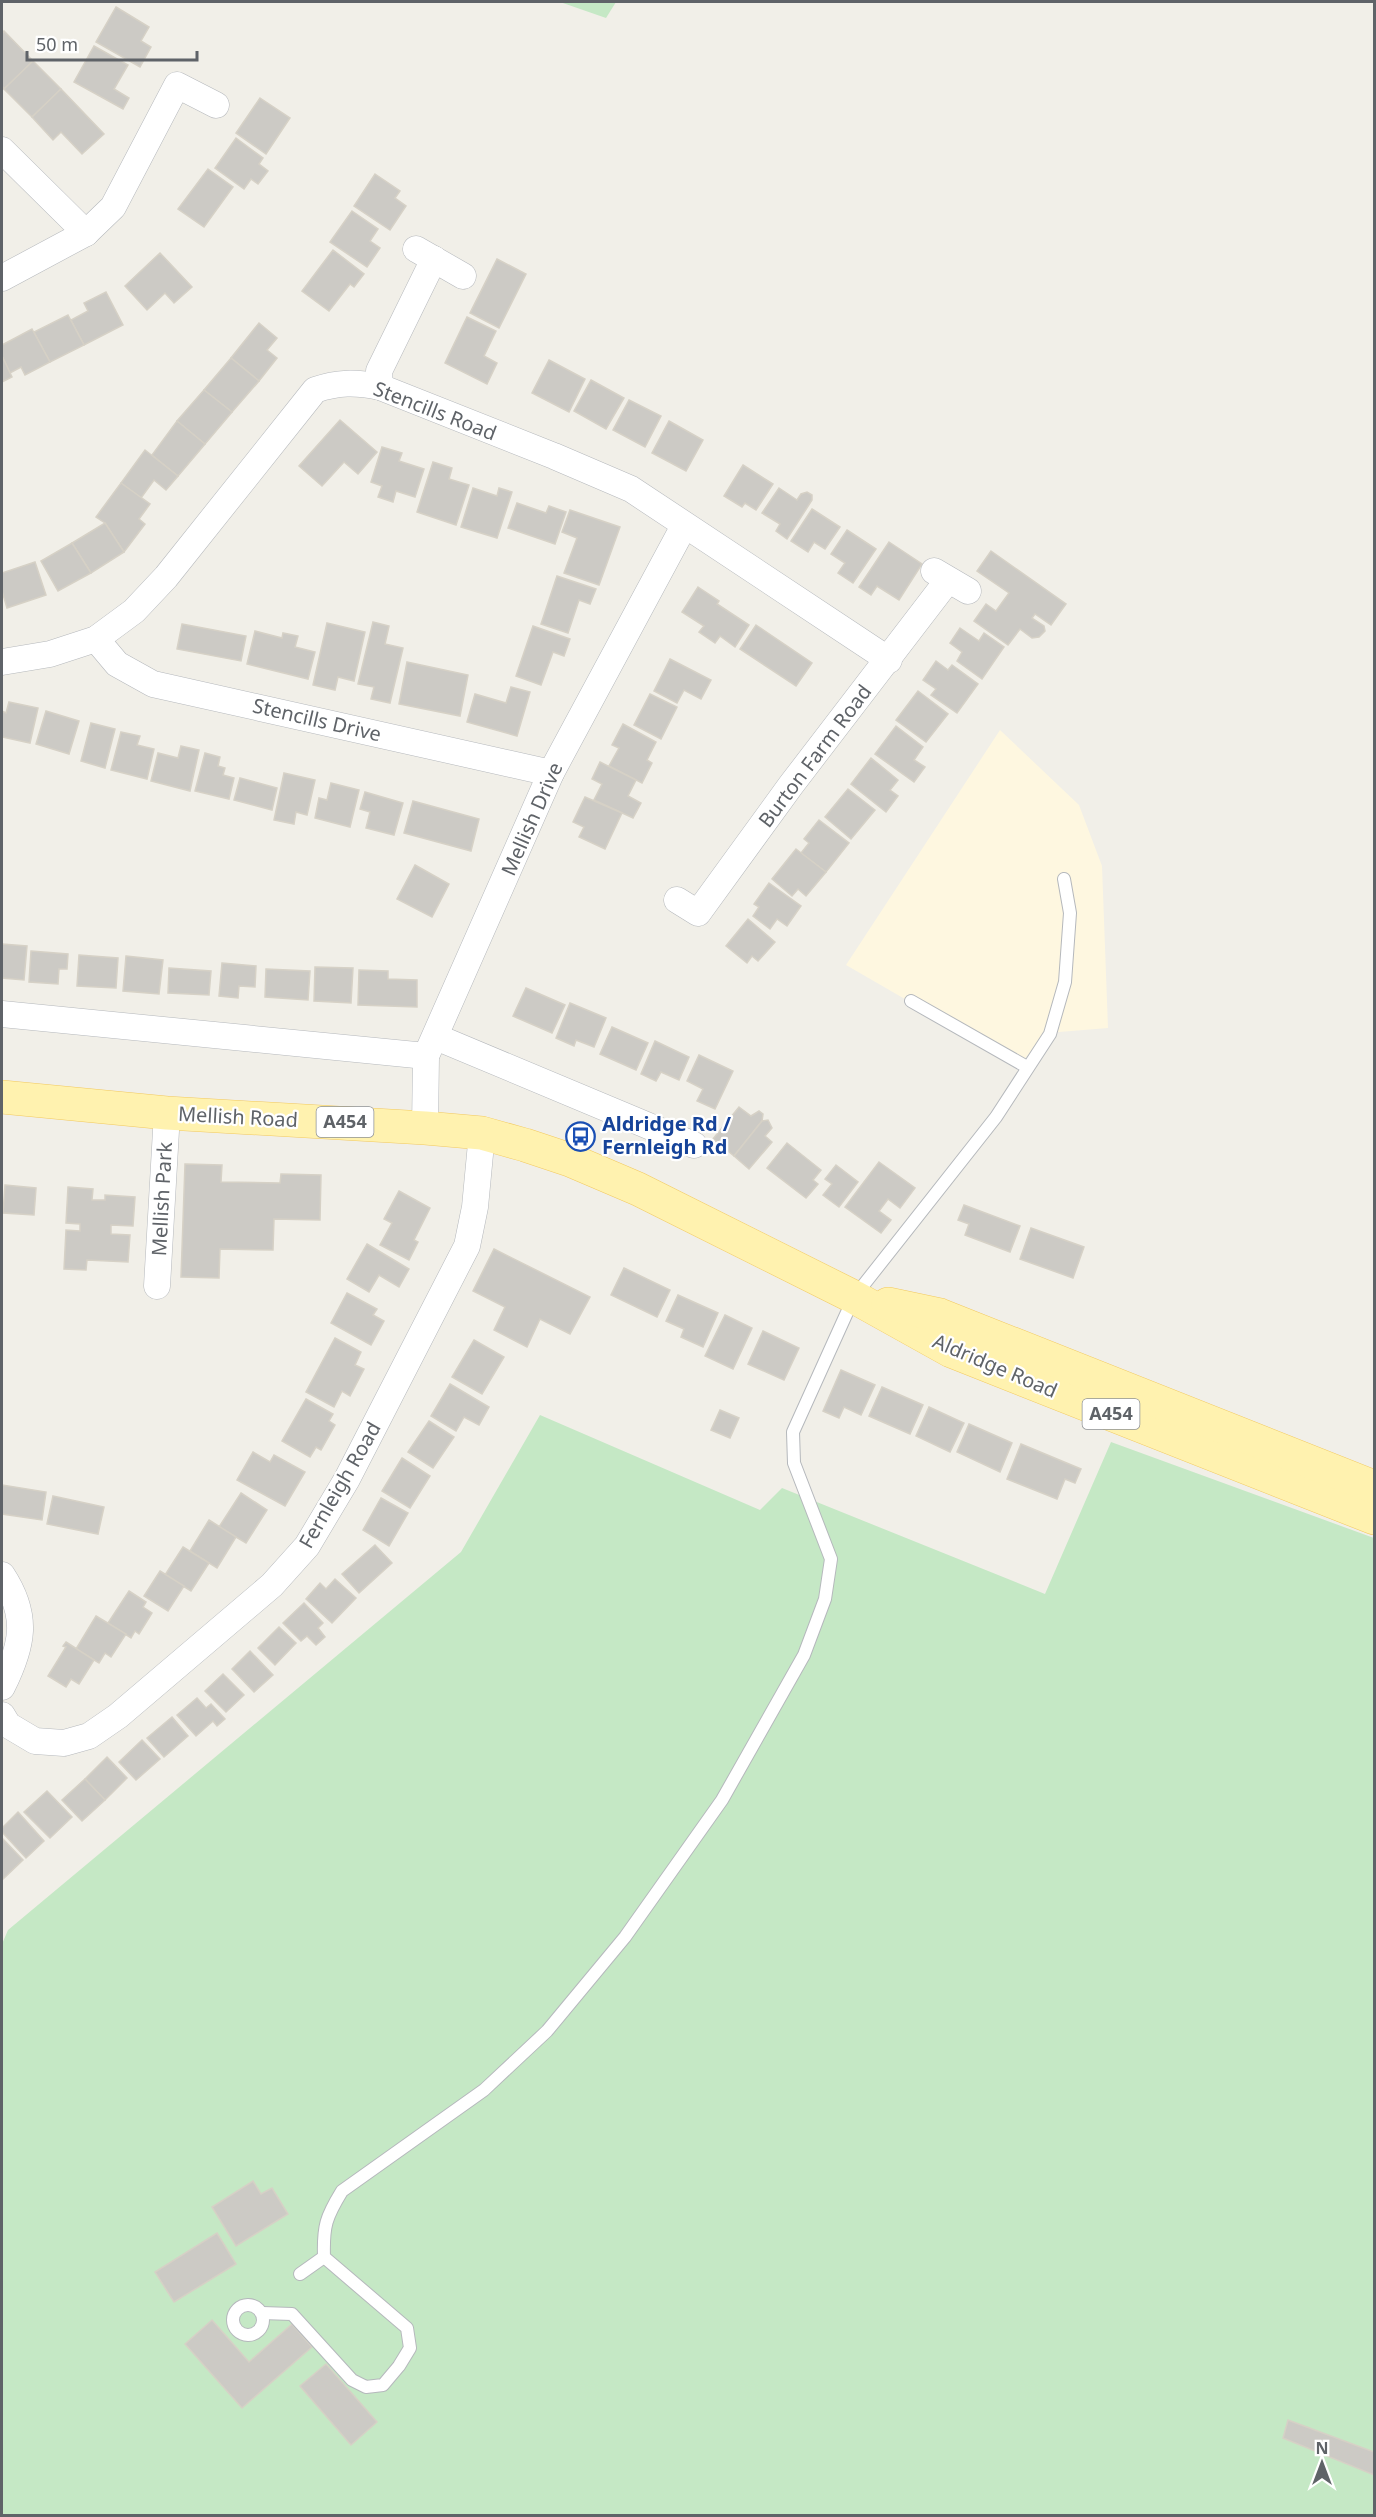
<svg xmlns="http://www.w3.org/2000/svg" width="1376" height="2517" font-family="'Noto Sans',sans-serif">
<style>
.commercial{fill:#fef7e0}
.green{fill:#c5e8c5}
.building{fill:#cccac5;stroke:#d6d1c6;stroke-width:1.5}
.lines{fill:none;stroke-linecap:round;stroke-linejoin:round}
.lane-casing{stroke:#b5b8bc;stroke-width:14}
.street-casing{stroke:#b5b8bc;stroke-width:27}
.primary-casing{stroke:#f2c960;stroke-width:34}
.lane{stroke:#fff;stroke-width:12}
.street{stroke:#fff;stroke-width:26}
.primary{stroke:#fff2af;stroke-width:33}
.labels{text-anchor:middle;stroke-width:4.5;stroke-linejoin:round;paint-order:stroke}
.shield{fill:#fff;stroke:#8f9295;stroke-width:1.5}
.shield-label{font-size:18px;font-weight:bold;fill:#5f6368}
.street-label{font-size:20px;fill:#5f6368;stroke:#fff}
.transit-label{font-size:20px;font-weight:bold;fill:#164399;stroke:#fff;text-anchor:start}
</style>
<rect width="100%" height="100%" fill="#f1efe8"/>
<path class="commercial" d="M1000 730 1079 805 1102 866 1108 1028 1047 1033 1019 1065 846 965Z"/>
<g class="green">
<path d="M560 2H616L606 18Z"/>
<path d="M540 1415 760 1510 782 1488 1045 1594 1111 1442 1374 1538V2515H2V1944L8 1930 461 1552Z"/>
</g>
<g class="building">
<path d="M116 7 149 27 141 41 151 47 140 67 96 42Z"/>
<path d="M4 31 33 61 4 89 2 86V34Z"/>
<path d="M94 46 128 65 114 89 129 98 123 109 74 82Z"/>
<path d="M33 61 61 89 32 117 4 89Z"/>
<path d="M61 89 104 134 82 154 61 132 53 140 32 117Z"/>
<path d="M260 98 290 118 266 154 236 133Z"/>
<path d="M236 138 263 158 259 164 268 171 258 184 251 179 244 189 215 168Z"/>
<path d="M208 169 233 187 204 227 178 209Z"/>
<path d="M375 174 400 191 395 198 406 206 390 230 354 206Z"/>
<path d="M352 211 378 229 370 241 380 248 367 267 330 242Z"/>
<path d="M333 250 364 274 354 287 350 284 329 311 302 291Z"/>
<path d="M160 253 192 287 174 303 165 293 147 310 125 286Z"/>
<path d="M497 259 526 274 499 328 470 313Z"/>
<path d="M106 292 123 325 84 345 71 320 88 311 84 303Z"/>
<path d="M68 315 84 345 50 362 34 332Z"/>
<path d="M467 317 496 331 484 356 497 363 487 384 445 363Z"/>
<path d="M259 323 277 338 267 350 277 358 259 381 231 358Z"/>
<path d="M32 329 50 362 25 375 21 367 10 373 2 356V345Z"/>
<path d="M2 356 12 377 2 382Z"/>
<path d="M231 358 259 381 232 412 204 390Z"/>
<path d="M549 360 585 379 569 412 532 393Z"/>
<path d="M591 380 624 398 606 429 574 411Z"/>
<path d="M204 390 232 412 205 444 177 421Z"/>
<path d="M629 400 661 416 645 447 613 430Z"/>
<path d="M340 420 377 452 358 474 344 462 322 486 299 466Z"/>
<path d="M177 421 205 444 178 476 152 455Z"/>
<path d="M669 421 703 440 686 471 652 453Z"/>
<path d="M382 447 402 453 399 461 424 469 415 497 396 491 393 502 378 497 382 486 371 482Z"/>
<path d="M145 450 178 476 166 490 154 480 141 498 121 483Z"/>
<path d="M433 462 452 468 449 479 469 485 456 525 417 512Z"/>
<path d="M743 465 773 484 756 510 745 503 742 507 724 496Z"/>
<path d="M121 483 150 504 139 519 145 524 124 552 105 523 96 517Z"/>
<path d="M473 488 497 496 499 488 512 492 497 538 461 527Z"/>
<path d="M779 488 797 500 801 494 807 492 812 495V500L787 539 776 531 780 524 762 513Z"/>
<path d="M517 503 546 513 549 506 566 512 555 544 508 528Z"/>
<path d="M812 509 840 527 825 549 814 542 808 552 791 541Z"/>
<path d="M570 510 620 527 599 585 564 573 577 538 562 532Z"/>
<path d="M105 523 124 552 91 573 72 543Z"/>
<path d="M847 530 876 549 853 583 838 573 845 563 831 554Z"/>
<path d="M889 542 922 564 899 600 877 586 871 595 859 587Z"/>
<path d="M72 543 91 573 58 591 41 561Z"/>
<path d="M991 551 1066 604 1051 625 1035 614 1032 618 1044 626 1045 631 1039 637 1032 638 1020 629 1008 645 974 621 986 604 996 611 1009 593 977 571Z"/>
<path d="M35 562 46 595 7 608 2 591V573Z"/>
<path d="M557 576 596 589 590 604 579 600 568 633 541 624Z"/>
<path d="M698 587 719 601 717 604 749 625 735 647 720 636 715 643 699 632 704 626 682 612Z"/>
<path d="M373 622 389 626 385 644 403 648 390 703 371 699 374 687 358 684Z"/>
<path d="M327 623 365 632 354 681 338 677 335 690 313 685Z"/>
<path d="M182 624 246 636 241 661 177 649Z"/>
<path d="M756 625 812 663 796 686 740 649Z"/>
<path d="M533 626 570 639 564 656 553 652 541 685 516 676Z"/>
<path d="M960 628 979 641 984 633 1004 647 982 679 957 661 962 652 950 643Z"/>
<path d="M255 631 282 638 283 633 298 636 295 647 315 652 308 679 247 664Z"/>
<path d="M670 659 711 680 701 699 684 690 677 703 654 691Z"/>
<path d="M936 661 948 670 952 665 978 684 957 713 931 695 936 689 923 680Z"/>
<path d="M407 662 468 675 460 716 399 704Z"/>
<path d="M511 687 530 692 517 736 467 722 475 694 506 703Z"/>
<path d="M918 691 948 714 926 742 896 720Z"/>
<path d="M650 694 677 707 661 739 634 725Z"/>
<path d="M9 702 38 708 30 743 2 737V711L6 713Z"/>
<path d="M46 711 79 721 69 754 36 744Z"/>
<path d="M91 723 115 729 105 768 81 761Z"/>
<path d="M623 724 656 742 647 760 652 763 642 783 609 766 619 748 612 745Z"/>
<path d="M896 726 923 747 914 760 925 767 914 782 875 754Z"/>
<path d="M121 732 140 736 137 745 154 749 147 779 111 770Z"/>
<path d="M181 746 199 750 190 791 151 781 158 753 178 758Z"/>
<path d="M205 753 220 757 218 766 225 768 223 775 234 778 229 799 195 791Z"/>
<path d="M871 758 898 780 890 790 898 796 886 812 851 784Z"/>
<path d="M600 762 636 780 628 796 641 803 633 818 594 800 602 784 592 779Z"/>
<path d="M284 773 315 780 307 815 296 812 294 824 274 820Z"/>
<path d="M240 778 277 788 272 810 234 800Z"/>
<path d="M331 783 359 790 350 827 315 818 319 798 327 800Z"/>
<path d="M848 789 875 810 851 839 825 817Z"/>
<path d="M365 792 403 803 394 835 366 828 370 812 360 809Z"/>
<path d="M585 797 622 813 605 849 579 837 584 827 573 822Z"/>
<path d="M413 801 479 819 471 851 404 833Z"/>
<path d="M819 820 849 843 826 872 801 853 809 843 804 839Z"/>
<path d="M796 849 826 872 806 896 798 889 792 896 772 879Z"/>
<path d="M415 865 449 884 432 917 397 899Z"/>
<path d="M769 883 801 906 787 926 777 919 770 929 753 916 759 907 754 904Z"/>
<path d="M748 919 775 942 758 961 752 956 747 963 726 946Z"/>
<path d="M2 944 27 946 24 980 2 978Z"/>
<path d="M31 951 68 954 67 969H59L58 984 29 982Z"/>
<path d="M79 955 118 958 116 988 77 986Z"/>
<path d="M126 956 163 960 159 994 123 991Z"/>
<path d="M222 963 256 966 255 987 239 986 238 998 219 996Z"/>
<path d="M315 967 353 968 351 1003 314 1001Z"/>
<path d="M169 968 211 971 209 995 168 993Z"/>
<path d="M266 969 310 971 308 1000 265 997Z"/>
<path d="M359 970 388 971V979L417 980V1007L358 1005Z"/>
<path d="M526 988 565 1005 552 1033 513 1016Z"/>
<path d="M570 1003 606 1018 594 1047 576 1040 574 1046 556 1038Z"/>
<path d="M612 1027 648 1043 636 1070 600 1054Z"/>
<path d="M655 1041 689 1057 679 1080 661 1072 656 1081 641 1074Z"/>
<path d="M699 1055 733 1071 715 1109 697 1101 703 1089 687 1081Z"/>
<path d="M739 1107 751 1116 759 1111 763 1114 762 1121 734 1156 713 1139Z"/>
<path d="M768 1120 772 1128 765 1136 772 1142 749 1169 734 1156 762 1121Z"/>
<path d="M787 1143 821 1170 813 1180 818 1184 806 1198 767 1168Z"/>
<path d="M879 1162 915 1188 900 1208 888 1199 879 1211 891 1220 881 1233 845 1207Z"/>
<path d="M185 1164 222 1165 221 1182 280 1183 281 1174 321 1175 320 1220 274 1219 273 1250 220 1249 219 1278 181 1277Z"/>
<path d="M836 1165 858 1182 839 1207 823 1195 832 1184 825 1179Z"/>
<path d="M5 1185 36 1188 34 1215 3 1213Z"/>
<path d="M68 1187 93 1189 92 1200H105V1195L135 1197 133 1226 111 1225V1234L130 1235 128 1262 87 1260 86 1270 64 1269 66 1230 80 1231V1224L66 1223Z"/>
<path d="M399 1191 430 1208 414 1240 418 1242 409 1260 380 1245 392 1223 384 1219Z"/>
<path d="M964 1205 1020 1226 1010 1252 965 1235 969 1224 958 1220Z"/>
<path d="M1031 1228 1084 1247 1073 1278 1020 1259Z"/>
<path d="M367 1244 409 1269 399 1287 379 1275 369 1292 347 1279Z"/>
<path d="M494 1249 590 1297 570 1334 540 1319 527 1347 494 1330 505 1307 473 1291Z"/>
<path d="M624 1268 670 1290 657 1317 611 1295Z"/>
<path d="M347 1293 377 1309 373 1315 384 1321 371 1345 331 1323Z"/>
<path d="M678 1295 718 1313 703 1347 681 1337 684 1329 666 1321Z"/>
<path d="M725 1315 752 1328 733 1369 705 1356Z"/>
<path d="M763 1331 799 1348 784 1380 748 1364Z"/>
<path d="M335 1338 361 1352 355 1365 364 1369 350 1396 342 1391 334 1407 306 1392Z"/>
<path d="M474 1340 504 1357 482 1394 452 1377Z"/>
<path d="M841 1370 875 1385 861 1415 844 1407 839 1418 823 1411Z"/>
<path d="M450 1384 489 1407 479 1425 464 1417 456 1431 431 1416Z"/>
<path d="M882 1387 923 1405 910 1434 869 1416Z"/>
<path d="M306 1399 333 1414 329 1421 335 1425 321 1450 316 1447 310 1457 282 1441Z"/>
<path d="M929 1407 964 1423 950 1452 916 1436Z"/>
<path d="M720 1410 739 1418 730 1438 711 1430Z"/>
<path d="M429 1421 454 1437 433 1468 408 1452Z"/>
<path d="M969 1424 1012 1443 1000 1472 957 1452Z"/>
<path d="M1021 1444 1081 1469 1075 1483 1065 1479 1057 1499 1007 1479Z"/>
<path d="M253 1452 270 1462 274 1455 305 1472 285 1506 237 1480Z"/>
<path d="M402 1458 430 1476 410 1508 382 1491Z"/>
<path d="M2 1485 46 1492 42 1520 2 1514Z"/>
<path d="M241 1493 267 1510 246 1543 219 1527Z"/>
<path d="M53 1496 104 1507 98 1534 47 1524Z"/>
<path d="M381 1498 408 1513 389 1546 363 1530Z"/>
<path d="M209 1520 236 1537 217 1568 190 1551Z"/>
<path d="M375 1545 392 1563 359 1593 342 1574Z"/>
<path d="M183 1547 209 1563 191 1591 165 1575Z"/>
<path d="M160 1571 184 1586 168 1611 144 1596Z"/>
<path d="M335 1579 356 1598 332 1623 306 1599 320 1583 326 1589Z"/>
<path d="M129 1591 146 1602 143 1607 152 1613 139 1634 135 1631 131 1638 108 1623Z"/>
<path d="M304 1603 323 1623 318 1628 325 1637 316 1645 307 1636 301 1641 283 1623Z"/>
<path d="M96 1616 126 1634 111 1657 105 1653 99 1663 76 1649Z"/>
<path d="M279 1627 296 1643 275 1665 258 1648Z"/>
<path d="M66 1642 94 1660 79 1684 71 1679 66 1687 48 1676 66 1647 63 1646Z"/>
<path d="M250 1651 273 1675 254 1692 232 1669Z"/>
<path d="M223 1674 244 1695 226 1712 205 1691Z"/>
<path d="M197 1698 206 1708 211 1704 225 1719 217 1726 213 1721 196 1736 177 1715Z"/>
<path d="M172 1717 188 1736 164 1757 147 1738Z"/>
<path d="M142 1740 160 1759 136 1780 119 1762Z"/>
<path d="M107 1757 127 1778 105 1800 85 1779Z"/>
<path d="M85 1779 105 1800 82 1821 62 1800Z"/>
<path d="M47 1791 72 1817 50 1838 24 1812Z"/>
<path d="M18 1812 44 1841 26 1858 2 1832V1828Z"/>
<path d="M2 1838 23 1860 2 1880Z"/>
<path d="M253 2181 261 2194 272 2188 288 2214 236 2246 212 2207Z"/>
<path d="M217 2233 236 2264 174 2302 155 2272Z"/>
<path d="M212 2320 249 2362 292 2324 312 2347 242 2408 185 2344Z"/>
<path d="M326 2364 377 2422 351 2445 300 2386Z"/>
<path d="M1288 2420 1374 2452V2475L1283 2438Z"/>
</g>
<g class="lines">
<defs>
<g id="lane">
<path d="M911 1001 1027 1067"/>
<path d="M300 2274 324 2257"/>
<circle cx="248" cy="2320" r="15"/>
<path d="M262 2313 292 2314 352 2380 366 2387 383 2385 399 2366 410 2348 407 2328 324 2257C323 2226 326 2217 342 2191L484 2090 547 2031 625 1937 722 1800 804 1655 825 1599 831 1559 794 1463 793 1432 854 1297 996 1117 1050 1034 1065 982 1070 913 1064 879"/>
</g>
<g id="street">
<path d="M2 150 86 233"/>
<path d="M416 249 463 276"/>
<path d="M2 278 86 233 113 207 177 85 216 105"/>
<path d="M380 387 379 371 434 259"/>
<path d="M934 571 968 591"/>
<path d="M96 639 117 664 153 684 551 773"/>
<path d="M2 662 50 654 96 639 134 611 166 577 315 390C338 382 356 382 380 387L554 456 631 489 889 660"/>
<path d="M677 900 698 913 791 785 948 580"/>
<path d="M2 1014 426 1056"/>
<path d="M436 1037 694 1145"/>
<path d="M425 1128 426 1056 551 773 684 526"/>
<path d="M157 1286 167 1113"/>
<path d="M2 1575C29 1616 23 1645 2 1687"/>
<path d="M2 1715 8 1725 35 1741 64 1743 89 1736 118 1716 272 1585 307 1546 347 1479 467 1246 475 1207 482 1133"/>
</g>
<g id="primary">
<path d="M2 1097 167 1113 425 1128 482 1133 525 1145 570 1160 638 1189 854 1297 951 1351 1374 1518"/>
<path d="M888 1304 940 1315 1374 1487"/>
</g>
</defs>
<use href="#lane" class="lane-casing"/>
<use href="#street" class="street-casing"/>
<use href="#primary" class="primary-casing"/>
<use href="#lane" class="lane"/>
<use href="#street" class="street"/>
<use href="#primary" class="primary"/>
</g>
<defs>
<symbol id="bus-ring" viewBox="-11 -11 22 22"><circle r="9.5" fill="#fff" stroke="#1a4fb4" stroke-width="1.5"/><path d="M-5-6H5V4H4V6H2V4H-2V6H-4V4H-5ZM-3.5-4V0h7V-4ZM-3.5 1.2v1.5H-2V1.2ZM2 1.2v1.5H3.5V1.2Z" fill="#1a4fb4"/></symbol>
</defs>
<g fill-rule="evenodd">
<use href="#bus-ring" x="564" y="1120" width="33" height="33"/>
</g>
<g class="labels">
<g class="shield">
<rect x="316.5" y="1107" width="57" height="30" rx="4.5"/>
<rect x="1082.5" y="1399" width="57" height="30" rx="4.5"/>
</g>
<g class="shield-label">
<text x="345" y="1128">A454</text>
<text x="1111" y="1420">A454</text>
</g>
<g class="street-label">
<text transform="translate(435 411) rotate(21)" y="7">Stencills Road</text>
<text transform="translate(317 720) rotate(13)" y="7">Stencills Drive</text>
<text transform="translate(815 756) rotate(-53)" y="7">Burton Farm Road</text>
<text transform="translate(532 819) rotate(-66)" y="7">Mellish Drive</text>
<text transform="translate(238 1117) rotate(3)" y="7">Mellish Road</text>
<text transform="translate(162 1199) rotate(-87)" y="7">Mellish Park</text>
<text transform="translate(995 1366) rotate(23)" y="7">Aldridge Road</text>
<text transform="translate(340 1485) rotate(-60)" y="7">Fernleigh Road</text>
</g>
<g class="transit-label">
<text x="602" y="1131">Aldridge Rd /<tspan x="602" dy="23">Fernleigh Rd</tspan></text>
</g>
</g>
<rect width="1376" height="2517" fill="none" stroke="#5f6368" stroke-width="6"/>
<g transform="translate(1322 2463)" stroke="#ffffff" stroke-width="4.5" paint-order="stroke">
<path d="M0-4.5L10 22L0 15L-10 22Z" fill="#5f6368"/>
<text y="-9" font-size="16" font-weight="bold" text-anchor="middle" fill="#5f6368">N</text>
</g>
<path d="M27 51v9h170v-9" fill="none" stroke="#5f6368" stroke-width="3"/>
<text x="36" y="51" font-size="18" fill="#5f6368" stroke="#ffffff" stroke-width="4.5" paint-order="stroke">50 m</text>
</svg>
